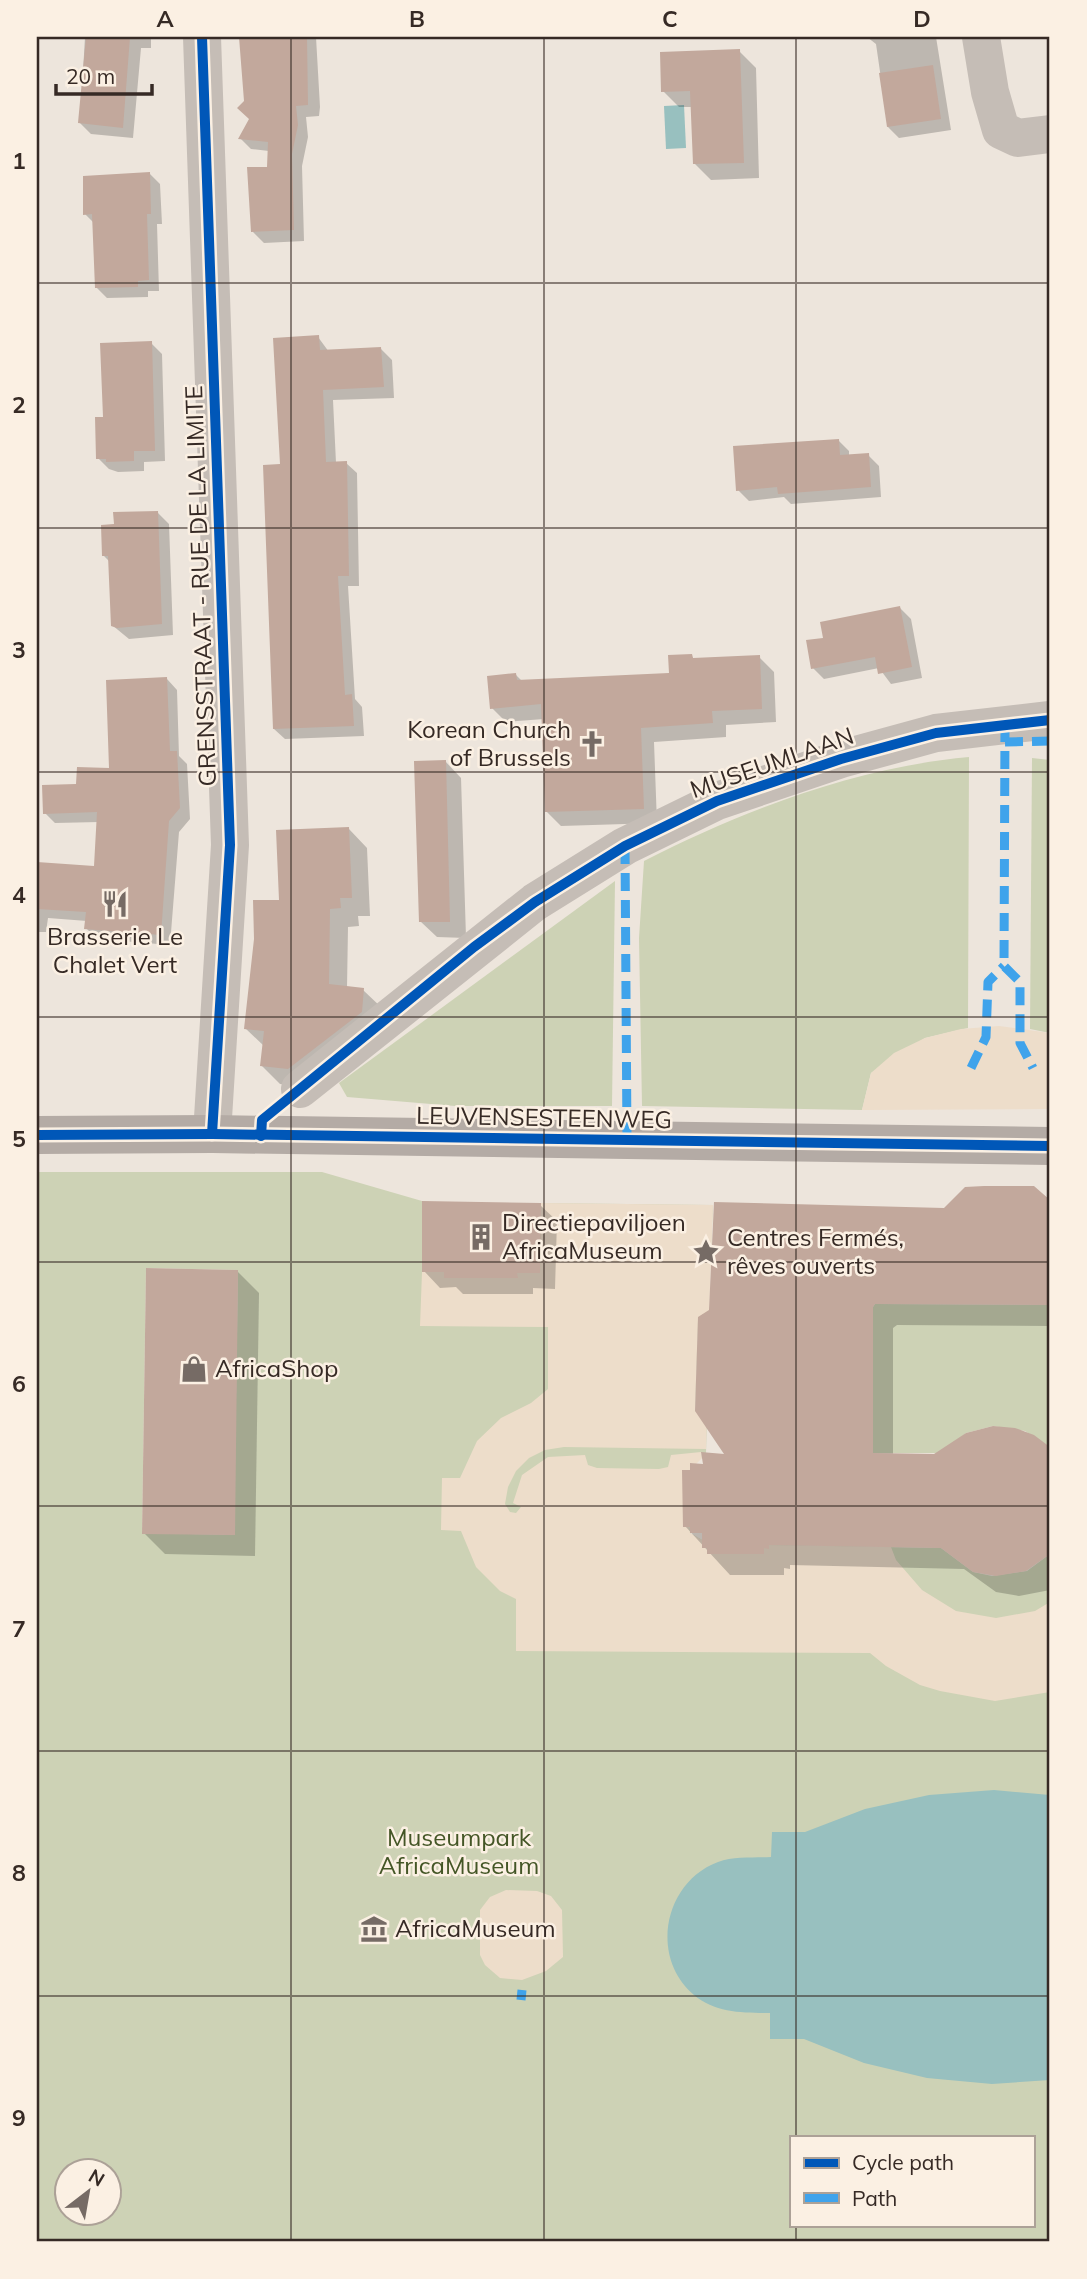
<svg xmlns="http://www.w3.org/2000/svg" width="1087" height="2279" font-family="Mulish,sans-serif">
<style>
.green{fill:#cdd2b5;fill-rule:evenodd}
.plaza{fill:#edddca}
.water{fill:#98c0bf}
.shadow{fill:#0003}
.building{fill:#c2a89c}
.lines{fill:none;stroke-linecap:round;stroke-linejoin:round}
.minor{stroke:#c5bdb6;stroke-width:38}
.major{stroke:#b4aba5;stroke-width:38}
.quiet{stroke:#3fa3eb;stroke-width:9;stroke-dasharray:18 9;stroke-linecap:butt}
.cycleway-casing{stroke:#fbf0e3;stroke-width:15}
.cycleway{stroke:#0057b8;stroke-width:10}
.grid{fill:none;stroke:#362a25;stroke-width:2;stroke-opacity:0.55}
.labels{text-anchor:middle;stroke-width:5;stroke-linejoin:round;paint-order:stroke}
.street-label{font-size:24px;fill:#362a25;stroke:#fbf0e3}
.poi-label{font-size:24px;fill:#362a25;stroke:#fbf0e3;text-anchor:start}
.park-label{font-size:24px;fill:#445626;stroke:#fbf0e3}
.neatline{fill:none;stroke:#362a25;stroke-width:2.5}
.grid-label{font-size:23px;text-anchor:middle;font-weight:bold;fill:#362a25}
</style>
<rect width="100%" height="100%" fill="#ede5dc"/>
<g class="green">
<path d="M969 757 968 1028 925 1038 871 1073 862 1110 642 1106 639 938 644 861C744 810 857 767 969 757Z"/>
<path d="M1032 758 1050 760V1033L1030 1029Z"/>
<path d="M615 881 612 1106H455L347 1097 339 1083Z"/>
<path d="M37 1172H322L422 1201V1272L445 1278H517V1273H539L541 1203 713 1205 708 1314 699 1316 698 1320 695 1411 707 1416 706 1453H701L702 1458 690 1463V1470H682L690 1533 702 1540V1547L707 1548V1554H763L764 1548H769V1545L941 1548 973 1572 992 1576 1027 1571 1050 1554V2242H37ZM146 1268 238 1270 234 1535 142 1533ZM791 2137H1033V2225H791ZM66 2170H108V2212H66Z"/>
<path d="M875 1304 1050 1305V1447L1025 1431 993 1426 966 1433 942 1453H873V1307Z"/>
</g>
<g class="plaza">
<path d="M999 1026 1050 1033V1109L862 1110 871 1073 894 1053 925 1038 961 1029Z"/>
<path d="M541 1203 713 1205 709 1315 703 1314 698 1320 695 1411 707 1416 706 1449 564 1447 545 1450 529 1458 516 1471 508 1487 505 1504 510 1512 516 1513 521 1507 513 1503 522 1475 548 1457 585 1455 588 1465 597 1468 659 1469 668 1467 671 1455 701 1452 702 1458 696 1464 690 1463V1470H682L690 1533 702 1540V1547L707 1548V1554H763L764 1548H769V1545L891 1547 896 1560 922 1590 956 1611 996 1618 1035 1611 1050 1602V1692L995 1701 940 1691 920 1685 886 1666 870 1653 516 1651V1599L500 1591 476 1567 461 1531 441 1530 442 1478H460L477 1441 501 1418 531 1403 548 1389V1327L420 1326 422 1272H444L445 1278H517V1273H540Z"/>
<path d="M506 1890 537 1891 551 1896 562 1910 563 1957 546 1971 522 1980 500 1978 485 1965 480 1955V1910L490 1897Z"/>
</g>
<g class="water">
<path d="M684 105 686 148 666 149 664 106Z"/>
<path d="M994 1790 1050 1795V2080L992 2084 927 2078 864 2063 804 2039H770V2013C744 2013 715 2013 694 1995 649 1957 664 1882 718 1862 734 1856 754 1858 771 1857L772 1832H805L865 1809 929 1795Z"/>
</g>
<g class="shadow">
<path d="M85 37H151V48H141L133 138 91 134 80 123Z"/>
<path d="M240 37H316L320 107 319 116 306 117 308 137 302 166 304 241 264 243 253 232 269 168V151L251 149 240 138 251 120 245 101Z"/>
<path d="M867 37H936L951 130 899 138 888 127 876 44Z"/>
<path d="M739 51 756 68 759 178 711 180 694 163 693 107H679L663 91Z"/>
<path d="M149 173 160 184 162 224H157L159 291H148V297L107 298 96 287 94 223 85 214Z"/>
<path d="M318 337 329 352 381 349 392 360 394 398 333 400 336 463H346L357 473 359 586H348L355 699 362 707 364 736 285 739 274 729 281 466Z"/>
<path d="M151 343 162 354 165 461 144 462V471L118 472 109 469 98 458 105 419Z"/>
<path d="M838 440 849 451V456L868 455 879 466 881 497 791 504 784 497 749 501 738 490Z"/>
<path d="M158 513 169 524 173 635 129 639 112 625 110 562 104 556 116 526Z"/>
<path d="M900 608 911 619 922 678 891 684 879 668 824 679 813 668 826 639Z"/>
<path d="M691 656 695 660 759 657 774 672 776 722 726 725V737L654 742 657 823 561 826 546 811 544 719 506 722 492 708 516 675 522 681 671 675Z"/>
<path d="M167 679 177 690 179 756 187 764 190 819 179 832 170 945 97 939 86 928 87 921 48 918 46 932H37V864L95 868 99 822 55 823 45 813 78 785 111 770Z"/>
<path d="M445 761 461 778 466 938 437 937 420 921Z"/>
<path d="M349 829 367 848 370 916H358L359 926 348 927 347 988 363 990 382 1008 307 1087 280 1084 262 1066 264 1046 245 1028 281 902Z"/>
<path d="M1033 1188 1050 1202V1326L897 1325 893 1328V1455L935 1456 1024 1432 1050 1451V1590L1019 1596 996 1592 964 1569 790 1565V1569L784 1568V1575H730L685 1526 705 1466 727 1456 945 1210Z"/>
<path d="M540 1205 557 1221 555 1289 533 1288V1294H463L456 1287 440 1288 424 1271Z"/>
<path d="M237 1271 259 1293 255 1556 165 1554 144 1533Z"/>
</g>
<g class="building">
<path d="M86 37H130L123 128 78 123Z"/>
<path d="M239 37H307L308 105 296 106 298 125 292 154 294 230 251 232 247 167H267L268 142 238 139 249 119 237 108 244 101Z"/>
<path d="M740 49 744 163 693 164 690 91 661 92 660 52Z"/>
<path d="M933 65 941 119 887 127 879 73Z"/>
<path d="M150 172 151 214H147L149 280 138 281V287L95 288 92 214 83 215V176Z"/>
<path d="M319 335 320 350 381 347 384 387 323 390 326 462 347 461 349 576H338L345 695 352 694 354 726 273 729 263 465 280 464 273 338Z"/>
<path d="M152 341 155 451H134V461L106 462V459H96L95 417H103L100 343Z"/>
<path d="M839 439 840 455 869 453 871 487 778 494 777 487 736 491 733 446Z"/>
<path d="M158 511 162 624 117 628 111 626 108 556H102L101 525 114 524 113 512Z"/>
<path d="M900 606 912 667 878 674 875 657 811 669 806 640 823 638 820 622Z"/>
<path d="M692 654 693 658 760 655 762 709 712 711 713 723 641 728 644 809 545 812 541 704 490 709 487 676 516 673 517 680 669 673 668 655Z"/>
<path d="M167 677 170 751H177L180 808 169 821 161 935 84 929 86 912 37 909V862L94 866 97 812 43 814 42 785 76 784 77 767 109 768 106 680Z"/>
<path d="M446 760 450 922H419L414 761Z"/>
<path d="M349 827 352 898H340L341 908 330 909 329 984 364 988 362 1012 288 1069 260 1066 264 1031 244 1029 254 939 253 900H279L276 830Z"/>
<path d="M984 1186H1034L1050 1200V1305L875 1304 873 1307V1453L934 1454 966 1433 993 1426 1015 1428 1034 1435 1050 1447V1554L1026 1571 996 1576 973 1572 941 1548 769 1545V1549L764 1548V1554H707V1548H702V1533H690V1527H683L682 1470H690V1463L703 1464 701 1452 724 1454 695 1411 698 1317 709 1310 714 1202 944 1208 965 1187Z"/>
<path d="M422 1201 541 1203 540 1273H517L518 1278H444V1272H422Z"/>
<path d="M146 1268 238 1270 235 1535 142 1534Z"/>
</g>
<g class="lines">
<g class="minor">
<path d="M202 37 230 845 212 1134"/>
<path d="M981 37 990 92 1001 130 1018 138 1050 134"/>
<path d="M300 1089 535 902 625 846 717 801 841 759 936 733 1050 720"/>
</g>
<path class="major" d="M37 1135 212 1134 1050 1146"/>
<g class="quiet">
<path d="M1005 724 1004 966 1020 982V1043L1033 1068"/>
<path d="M1005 742 1050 741"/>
<path d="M625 846 627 1140"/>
<path d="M971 1068 986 1037 988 982 1004 966"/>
<path d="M521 2000 522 1990"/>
</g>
<defs>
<g id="cycleway">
<path d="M202 37 230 845 212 1134"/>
<path d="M37 1135 212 1134 1050 1146"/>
<path d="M261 1136 262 1120 474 947 535 902 625 846 717 801 841 759 936 733 1050 720"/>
</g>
</defs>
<use href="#cycleway" class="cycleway-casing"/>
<use href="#cycleway" class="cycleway"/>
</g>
<path class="grid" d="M291 37V2242M544 37V2242M796 37V2137M37 283H1050M37 528H1050M37 772H1050M37 1017H1050M37 1262H1050M37 1506H1050M37 1751H1050M37 1996H1050M796 2225V2242"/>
<defs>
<symbol id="church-bare" viewBox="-9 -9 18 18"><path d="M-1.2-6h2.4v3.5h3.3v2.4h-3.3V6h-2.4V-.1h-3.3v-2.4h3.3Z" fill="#766b65" stroke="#fbf0e3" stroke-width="2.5" paint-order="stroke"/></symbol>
<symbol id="restaurant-bare" viewBox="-9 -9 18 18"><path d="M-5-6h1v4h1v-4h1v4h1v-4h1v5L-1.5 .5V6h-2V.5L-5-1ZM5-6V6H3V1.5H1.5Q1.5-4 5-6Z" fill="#766b65" stroke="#fbf0e3" stroke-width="2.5" paint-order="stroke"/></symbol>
<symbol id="building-bare" viewBox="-9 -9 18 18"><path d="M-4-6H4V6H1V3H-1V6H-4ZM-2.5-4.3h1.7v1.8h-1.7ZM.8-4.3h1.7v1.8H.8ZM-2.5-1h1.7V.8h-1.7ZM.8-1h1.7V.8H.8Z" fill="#766b65" stroke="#fbf0e3" stroke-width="2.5" paint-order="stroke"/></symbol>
<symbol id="sight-bare" viewBox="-9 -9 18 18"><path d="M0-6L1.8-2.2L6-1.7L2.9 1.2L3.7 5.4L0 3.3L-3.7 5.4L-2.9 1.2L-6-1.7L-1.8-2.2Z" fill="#766b65" stroke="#fbf0e3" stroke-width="2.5" paint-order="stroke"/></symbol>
<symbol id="shop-bare" viewBox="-9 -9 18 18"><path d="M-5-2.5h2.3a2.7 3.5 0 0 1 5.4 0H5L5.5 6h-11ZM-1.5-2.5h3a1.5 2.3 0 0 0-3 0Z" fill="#766b65" stroke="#fbf0e3" stroke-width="2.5" paint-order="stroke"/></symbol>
<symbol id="museum-bare" viewBox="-9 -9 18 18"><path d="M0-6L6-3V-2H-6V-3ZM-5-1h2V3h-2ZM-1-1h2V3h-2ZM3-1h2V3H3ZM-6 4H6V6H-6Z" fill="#766b65" stroke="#fbf0e3" stroke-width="2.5" paint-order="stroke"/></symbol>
</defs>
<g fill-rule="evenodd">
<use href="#church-bare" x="573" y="725" width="38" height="38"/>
<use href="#restaurant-bare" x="96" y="885" width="38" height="38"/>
<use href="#building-bare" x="462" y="1218" width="38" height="38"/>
<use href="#sight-bare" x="687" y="1233" width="38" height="38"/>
<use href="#shop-bare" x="175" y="1350" width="38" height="38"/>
<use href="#museum-bare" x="355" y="1910" width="38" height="38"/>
</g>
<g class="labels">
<g class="street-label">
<text transform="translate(201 586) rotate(-92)" y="8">GRENSSTRAAT - RUE DE LA LIMITE</text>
<text transform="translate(772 763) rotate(-19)" y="8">MUSEUMLAAN</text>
<text transform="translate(544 1118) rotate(1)" y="8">LEUVENSESTEENWEG</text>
</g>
<g class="poi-label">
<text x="571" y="738" text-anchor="end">Korean Church<tspan x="571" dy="28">of Brussels</tspan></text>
<text x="115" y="945" text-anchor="middle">Brasserie Le<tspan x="115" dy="28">Chalet Vert</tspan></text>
<text x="502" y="1231">Directiepaviljoen<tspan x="502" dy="28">AfricaMuseum</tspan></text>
<text x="727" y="1246">Centres Fermés,<tspan x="727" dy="28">rêves ouverts</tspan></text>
<text x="215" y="1377">AfricaShop</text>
<text x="395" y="1937">AfricaMuseum</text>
</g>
<g class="park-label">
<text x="459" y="1846">Museumpark<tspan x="459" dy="28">AfricaMuseum</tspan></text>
</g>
</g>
<rect width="1087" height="2279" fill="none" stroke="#fbf0e3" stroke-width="77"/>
<rect x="790" y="2136" width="245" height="91" fill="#fbf0e3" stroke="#aca197" stroke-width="2"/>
<rect x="804" y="2158" width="35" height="10" fill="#0057b8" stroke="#aca197" stroke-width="2"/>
<text x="852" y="2170" font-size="21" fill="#362a25">Cycle path</text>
<rect x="804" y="2193" width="35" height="10" fill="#3fa3eb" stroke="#aca197" stroke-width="2"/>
<text x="852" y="2206" font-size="21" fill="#362a25">Path</text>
<g transform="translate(88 2192) rotate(31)"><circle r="33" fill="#fbf0e3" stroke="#aca197" stroke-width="2"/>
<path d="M0-5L12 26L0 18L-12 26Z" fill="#766b65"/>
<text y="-10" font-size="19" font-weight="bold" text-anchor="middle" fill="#362a25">N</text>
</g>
<path d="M56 84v10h96v-10" fill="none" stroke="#362a25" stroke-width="3.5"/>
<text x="66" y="84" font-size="21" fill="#362a25" stroke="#fbf0e3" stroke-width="5" paint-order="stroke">20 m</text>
<rect x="38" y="38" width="1010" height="2202" class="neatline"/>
<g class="grid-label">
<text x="165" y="27">A</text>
<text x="417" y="27">B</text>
<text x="670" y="27">C</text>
<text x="922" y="27">D</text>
<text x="19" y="169">1</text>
<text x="19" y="413">2</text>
<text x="19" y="658">3</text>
<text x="19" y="903">4</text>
<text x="19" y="1147">5</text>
<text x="19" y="1392">6</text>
<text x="19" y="1637">7</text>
<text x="19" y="1881">8</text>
<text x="19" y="2126">9</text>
</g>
</svg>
